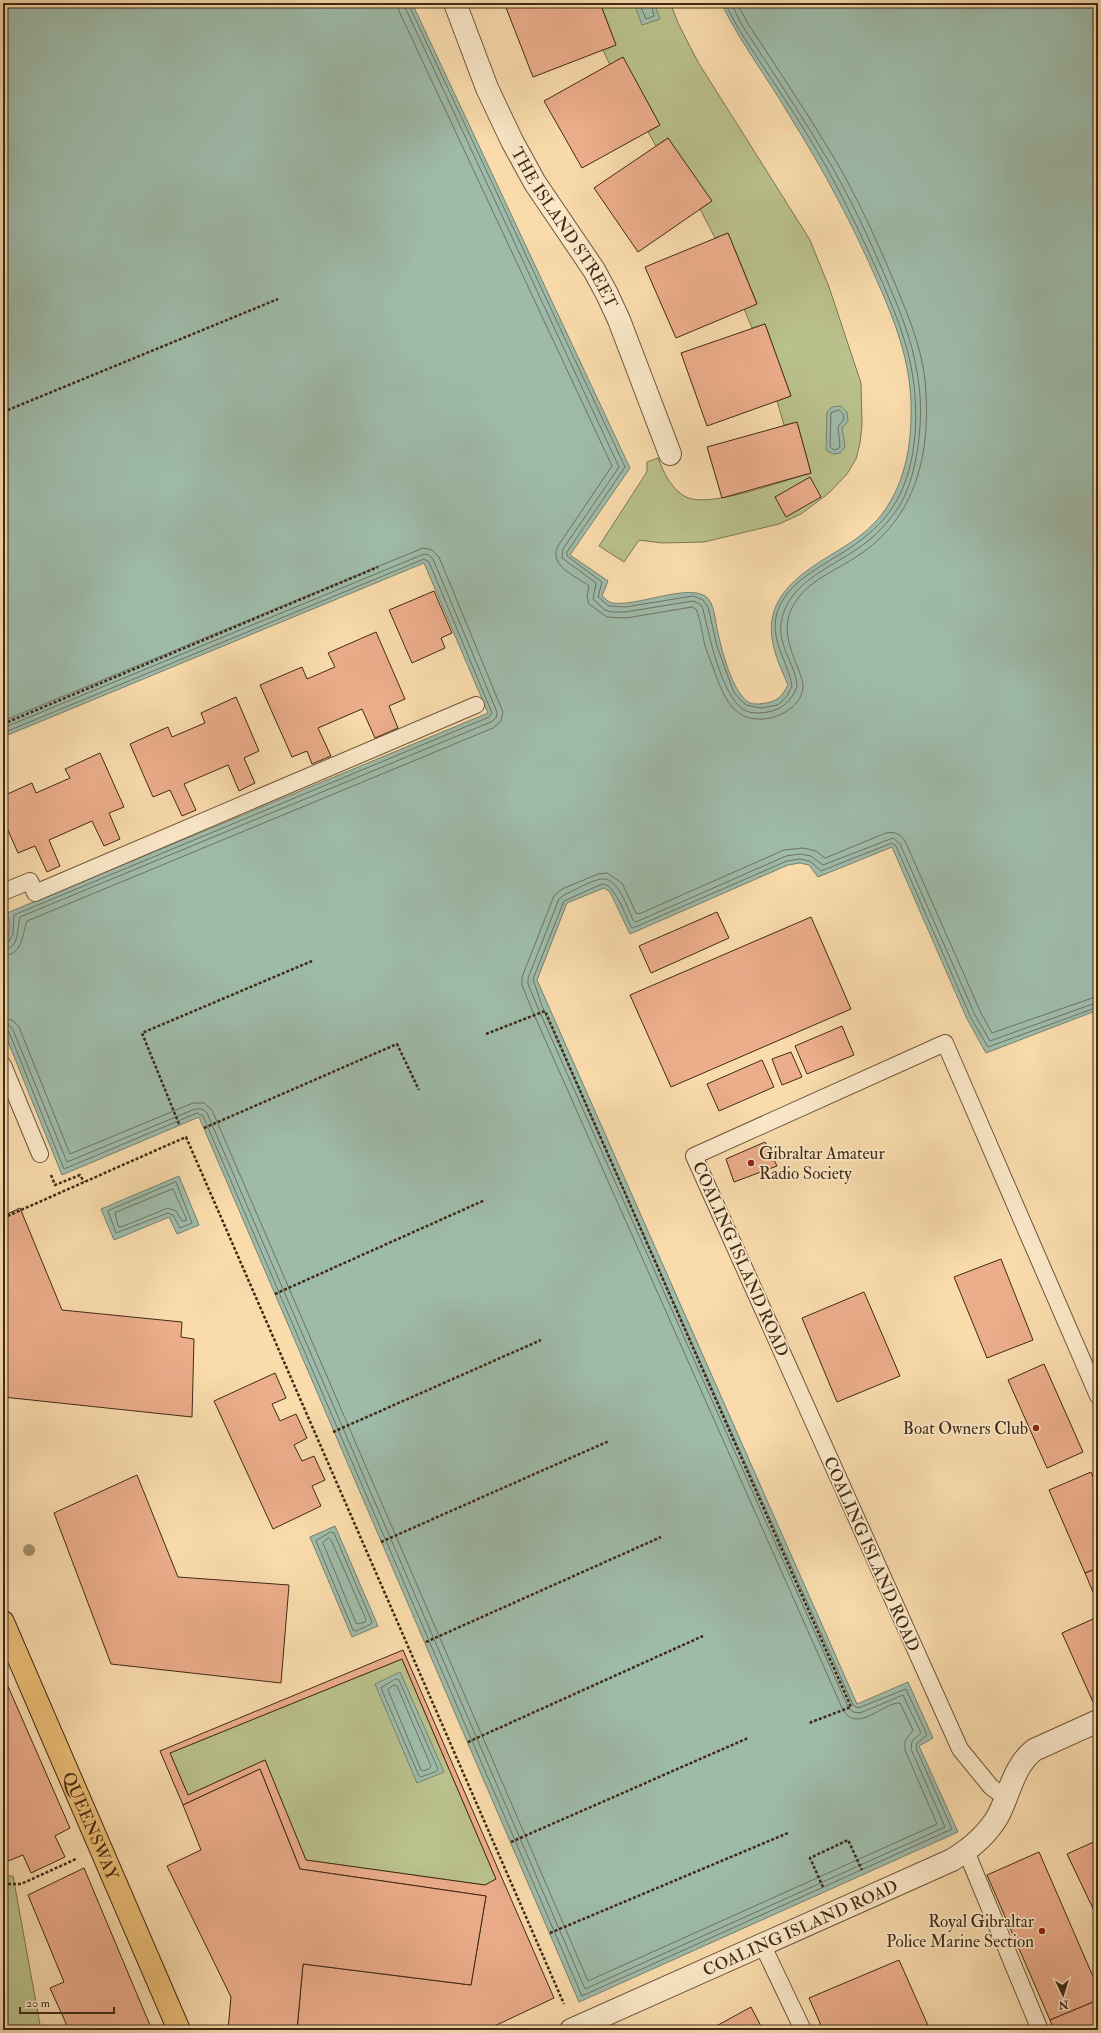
<svg xmlns="http://www.w3.org/2000/svg" width="1101" height="2033" font-family="'IM FELL Double Pica',serif">
<style>
.green{fill:#bac18c;stroke:#7d7650}
.water{fill:#9ebbaa;stroke:#78816e}
.lines{fill:none;stroke-linecap:round;stroke-linejoin:round}
.shore{stroke:#6f7260;stroke-width:1}
.building{fill:#ecad8b;stroke:#402a15;fill-rule:evenodd}
.service-casing{stroke:#6e563b;stroke-width:18}
.minor-casing{stroke:#6e563b;stroke-width:24}
.primary-casing{stroke:#402a15;stroke-width:24}
.path{stroke:#402a15;stroke-width:2.5;stroke-dasharray:3 2;stroke-linecap:butt}
.service{stroke:#fbe8c9;stroke-width:16}
.minor{stroke:#fbe8c9;stroke-width:22}
.primary{stroke:#ecbe76;stroke-width:22}
.tree{fill:#a48f69}
.poi-dot{fill:#8f2418;stroke:#fbe8c9;stroke-width:1.5}
.labels{text-anchor:middle;stroke-width:3.5;stroke-linejoin:round;paint-order:stroke}
.street-label{font-size:17px;fill:#402a15;stroke:#fbe8c9}
.poi-label{font-size:17px;fill:#402a15;stroke:#fbe8c9;text-anchor:end}
</style>
<rect width="100%" height="100%" fill="#f9dbac"/>
<filter id="stains"><feTurbulence type="fractalNoise" baseFrequency=".005" numOctaves="4"/><feColorMatrix values="0 0 0 0 .2 0 0 0 0 .09 0 0 0 0 .02 0 0 0 .5 -.17"/></filter>
<radialGradient id="worn" r=".72"><stop offset=".6" stop-color="#630" stop-opacity="0"/><stop offset="1" stop-color="#630" stop-opacity=".3"/></radialGradient>
<g class="green">
<path d="M600 3H670L679 25 698 62 810 240 829 287 861 383 862 425 860 443 856 459 847 474 829 493 801 514 779 524 704 542 662 543 639 540 624 562 599 546 645 475 647 471V462L658 458C664 473 671 489 686 497 710 509 784 480 811 473L797 422 784 425 777 401 791 396 765 324 752 328 744 309 757 303 728 233 715 238 700 209 711 201 668 138 656 146 648 132 660 125 623 58 610 65 603 50 616 45Z"/>
<path d="M402 1659 496 1879 485 1885 306 1860 265 1760 188 1795 170 1753Z"/>
<path d="M3 1876H13L41 2030H3Z"/>
</g>
<g class="water">
<path d="M3 3H412L630 468 570 555 608 581 602 596C605 598 608 602 612 603 636 607 686 584 705 596 715 602 715 622 718 633 722 651 732 691 748 702 753 705 761 704 766 703 778 701 782 696 788 685 783 673 777 661 774 648 761 599 798 575 834 553 849 544 866 533 878 519 905 487 912 446 911 404 910 360 895 322 878 283 853 225 824 171 791 118 768 79 741 43 721 3H1098V1010L986 1053 967 1019 892 847 818 877 809 865 800 863 788 865 630 934 610 892 604 888 567 903 537 980 857 1704 908 1682 933 1738 919 1746 958 1832 579 2002 199 1117 62 1175 3 1029V943C11 933 11 925 7 913L488 713 424 563 3 737Z"/>
<path d="M634 3H654L660 19 642 25Z"/>
<path d="M841 406 847 412 848 421 842 428 845 447 840 453 833 454 826 450 827 412 832 407Z"/>
<path d="M179 1176 199 1225 177 1234 169 1217 114 1240 101 1209Z"/>
<path d="M335 1526 378 1626 352 1637 310 1537Z"/>
<path d="M400 1672 444 1772 417 1783 375 1684Z"/>
</g>
<g class="lines">
<g class="shore">
<path d="M397 3 399 11 612 466 558 546C548 566 576 576 589 586L587 596 589 604 607 617 626 618 692 607 696 609C701 620 702 634 705 646 708 655 712 664 715 673 724 697 733 721 763 719 780 718 804 705 803 684 802 678 799 671 797 666 788 644 781 623 796 601 811 578 840 569 862 553 920 512 931 447 925 380 921 345 907 312 893 279 876 239 858 199 836 161 808 114 777 68 747 22L737 3"/>
<path d="M403 3 619 467 563 549 562 558 596 583 593 599 605 610 611 612H625L693 601 700 604 703 609C709 635 721 695 744 710 751 714 761 713 768 712 783 709 791 701 797 687 797 667 778 647 781 624 786 584 828 569 857 549 874 538 889 522 900 505 908 491 913 474 916 458 921 433 922 403 918 378 913 341 899 309 885 276 869 238 851 200 831 165 803 117 772 71 742 25L731 3"/>
<path d="M408 3 625 467 567 552V556L602 582 598 597 609 606 625 607 693 596 703 600 708 607 717 646 734 693 746 705 761 708 778 705 787 696 792 686C789 666 776 649 775 627 775 583 828 565 857 543 872 532 887 518 896 502 916 467 919 418 913 378 908 342 894 310 880 277 864 241 847 205 828 170 801 121 768 75 738 28L725 3"/>
<path d="M639 3 646 19 654 16 651 3"/>
<path d="M839 410 843 414 844 419 838 427 840 446 838 449 834 450 830 447 831 413Z"/>
<path d="M3 721 423 548 432 550 439 557 503 712 501 721 493 728 27 921C22 935 23 955 3 956"/>
<path d="M3 728 424 554 429 555 433 559 497 712 496 718 491 722 20 917C17 928 20 949 3 950"/>
<path d="M3 733 424 559 429 562 492 713 489 717 14 915 13 934 8 943 3 945"/>
<path d="M3 1018 12 1020 19 1027 70 1154 193 1103H204L212 1110 588 1981 937 1824 905 1750V1741L913 1730 900 1703C883 1702 858 1734 843 1710L532 1010 522 985V977L554 896 562 889 598 874 607 873 622 883 636 913 639 914 784 850 803 848 816 851 825 858 886 833C894 831 901 834 905 841L981 1013 992 1033 1098 996"/>
<path d="M3 1024 9 1025 13 1030 67 1162 195 1109H202L207 1113 585 1989 945 1827 911 1749 912 1741 921 1733 903 1695 860 1713 853 1712 848 1707 538 1008 528 984V978L559 899 564 895C573 891 595 878 604 879 618 879 628 909 633 920L636 922 786 856 800 854 811 856 823 865 893 838 900 844 975 1015 990 1041 1098 1002"/>
<path d="M3 1029 9 1032 64 1169 197 1113 203 1116 582 1996 952 1829 916 1748 917 1743 927 1735 906 1689 858 1708 853 1705 542 1006 533 979 564 901 602 884C614 883 626 916 631 927L633 928 787 861 800 859 810 861 821 871 892 843 896 846 971 1018 988 1047 1098 1007"/>
<path d="M176 1182 192 1223 180 1228 173 1215 168 1213 116 1233 108 1211Z"/>
<path d="M173 1189 186 1218V1221H182L176 1211 168 1208 121 1227 118 1226 115 1213Z"/>
<path d="M331 1532 334 1533 372 1622 371 1624 356 1631 353 1630 316 1541Z"/>
<path d="M329 1538 331 1540 366 1619 365 1622 358 1624 356 1623 323 1543Z"/>
<path d="M396 1679 399 1680 438 1769 437 1771 421 1777 419 1776 381 1688Z"/>
<path d="M394 1685 397 1686 431 1766 430 1768 424 1771 421 1770 388 1690Z"/>
</g>
</g>
<g class="building">
<path d="M511 3H600L616 45 533 77 505 5Z"/>
<path d="M623 57 660 125 582 168 544 101Z"/>
<path d="M668 138 712 201 638 252 594 188Z"/>
<path d="M728 233 757 304 676 338 645 267Z"/>
<path d="M765 324 791 396 707 426 681 353Z"/>
<path d="M797 422 811 473 722 498 707 447Z"/>
<path d="M810 477 821 497 786 517 775 497Z"/>
<path d="M434 591 452 633 441 638 445 648 412 663 389 610Z"/>
<path d="M376 632 405 699 389 706 398 728 375 738 362 709 318 728 331 756 312 764 307 751 292 757 260 685 302 667 307 679 335 667 328 653Z"/>
<path d="M236 697 259 751 244 758 255 783 239 791 228 765 184 784 196 810 182 816 170 790 153 797 130 744 168 727 172 737 205 723 201 713Z"/>
<path d="M100 753 124 807 109 813 120 839 104 846 92 821 49 840 60 866 47 872 35 846 18 853 3 819V796L32 783 36 793 70 778 65 769Z"/>
<path d="M717 912 729 938 651 973 639 946Z"/>
<path d="M811 917 851 1009 671 1087 630 995Z"/>
<path d="M842 1026 854 1055 807 1074 795 1046Z"/>
<path d="M791 1052 802 1077 782 1085 772 1059Z"/>
<path d="M762 1060 774 1087 719 1111 707 1084Z"/>
<path d="M765 1142 777 1166 734 1182 726 1159Z"/>
<path d="M20 1208 62 1310 182 1322 181 1337 194 1339 192 1417 3 1397V1216Z"/>
<path d="M1001 1259 1033 1340 987 1358 954 1277Z"/>
<path d="M864 1292 900 1376 837 1402 802 1318Z"/>
<path d="M1044 1364 1083 1452 1047 1468 1008 1380Z"/>
<path d="M275 1373 286 1398 272 1404 280 1421 296 1414 307 1438 294 1445 302 1461 314 1456 325 1480 312 1486 321 1506 273 1529 214 1401Z"/>
<path d="M1091 1472 1098 1488V1568L1085 1573 1049 1490Z"/>
<path d="M137 1475 178 1577 289 1585 281 1683 111 1664 54 1513Z"/>
<path d="M1098 1568V1604L1085 1573Z"/>
<path d="M1093 1619 1098 1630V1700L1093 1702 1062 1633Z"/>
<path d="M403 1650 554 1998 486 2030H297L303 1964 471 1985 486 1896 300 1869 260 1769 183 1805 160 1751ZM402 1659 496 1879 485 1885 306 1860 265 1760 188 1795 170 1753Z"/>
<path d="M3 1675 70 1828 55 1836 65 1857 31 1873 23 1855 3 1863V1764L8 1761 3 1750Z"/>
<path d="M260 1769 300 1869 486 1896 471 1985 303 1964 297 2030H228L231 1997 167 1866 201 1850 183 1805Z"/>
<path d="M1098 1840V1919L1067 1854Z"/>
<path d="M1039 1852 1098 1988V2000L1050 2020 987 1875Z"/>
<path d="M84 1868 152 2030H69L50 1988 64 1982 28 1895Z"/>
<path d="M899 1960 930 2030H823L809 1998Z"/>
<path d="M1098 2000V2030H1054L1050 2020Z"/>
<path d="M751 2007 763 2030H709Z"/>
</g>
<g class="lines">
<defs>
<g id="service">
<path d="M3 892 30 881 35 893 476 705"/>
<path d="M3 1065 40 1154"/>
<path d="M1006 1798 991 1787 960 1749 694 1156 945 1043 1098 1396"/>
<path d="M966 1851 1040 2030"/>
<path d="M762 1944 803 2030"/>
</g>
<g id="minor">
<path id="s1" d="M455 3 487 88 512 141 535 183 594 270 607 294 619 320 670 454"/>
<path id="s2" d="M571 2030 952 1860C970 1849 987 1835 998 1816 1010 1793 1013 1767 1034 1750L1098 1721"/>
</g>
<g id="primary">
<path id="s3" d="M3 1622 179 2030"/>
</g>
</defs>
<use href="#service" class="service-casing"/>
<use href="#minor" class="minor-casing"/>
<use href="#primary" class="primary-casing"/>
<g class="path">
<path d="M3 412 278 299"/>
<path d="M3 724 378 567"/>
<path d="M486 1034 545 1011 851 1707 809 1723"/>
<path d="M179 1124 142 1033 312 961"/>
<path d="M204 1128 397 1044 419 1090"/>
<path d="M51 1175 55 1185 80 1175 84 1182"/>
<path d="M3 1218 186 1137 564 2004"/>
<path d="M275 1294 485 1200"/>
<path d="M333 1432 541 1340"/>
<path d="M381 1542 609 1441"/>
<path d="M426 1642 661 1537"/>
<path d="M468 1742 703 1636"/>
<path d="M511 1842 748 1738"/>
<path d="M3 1884H21L76 1859"/>
<path d="M823 1887 810 1858 848 1840 862 1870"/>
<path d="M550 1933 788 1833"/>
</g>
<use href="#service" class="service"/>
<use href="#minor" class="minor"/>
<use href="#primary" class="primary"/>
</g>
<circle class="tree" cx="29" cy="1550" r="6"/>
<g class="poi-dot">
<circle cx="751" cy="1163" r="4"/>
<circle cx="1036" cy="1428" r="4"/>
<circle cx="1042" cy="1931" r="4"/>
</g>
<g class="labels">
<g class="street-label">
<text dy="6" stroke="none"><textPath href="#s1" startOffset="251">THE ISLAND STREET</textPath></text>
<text transform="translate(741 1259) rotate(66)" y="6">COALING ISLAND ROAD</text>
<text transform="translate(872 1554) rotate(66)" y="6">COALING ISLAND ROAD</text>
<text dy="6" stroke="none"><textPath href="#s3" startOffset="222">QUEENSWAY</textPath></text>
<text dy="6" stroke="none"><textPath href="#s2" startOffset="251">COALING ISLAND ROAD</textPath></text>
</g>
<g class="poi-label">
<text x="759" y="1159" text-anchor="start">Gibraltar Amateur<tspan x="759" dy="20">Radio Society</tspan></text>
<text x="1028" y="1434">Boat Owners Club</text>
<text x="1034" y="1927">Royal Gibraltar<tspan x="1034" dy="20">Police Marine Section</tspan></text>
</g>
</g>
<rect width="1101" height="2033" fill="none" stroke="#f9dbac" stroke-width="16"/>
<rect x="4" y="4" width="1093" height="2025" fill="none" stroke="#402a15" stroke-width="2"/>
<rect x="8" y="8" width="1085" height="2017" fill="none" stroke="#402a15"/>
<g transform="translate(1063 1995) rotate(176)" stroke="#fbe8c9" stroke-width="3" paint-order="stroke">
<path d="M0-3L7 15L0 10L-7 15Z" fill="#402a15"/>
<text y="-6" font-size="11" font-weight="bold" text-anchor="middle" fill="#402a15">N</text>
</g>
<path d="M20 2007v6h94v-6" fill="none" stroke="#402a15" stroke-width="2"/>
<text x="26" y="2007" font-size="12" fill="#402a15" stroke="#fbe8c9" stroke-width="3" paint-order="stroke">20 m</text>
<rect width="100%" height="100%" filter="url(#stains)"/>
<rect width="100%" height="100%" fill="url(#worn)"/>
</svg>
